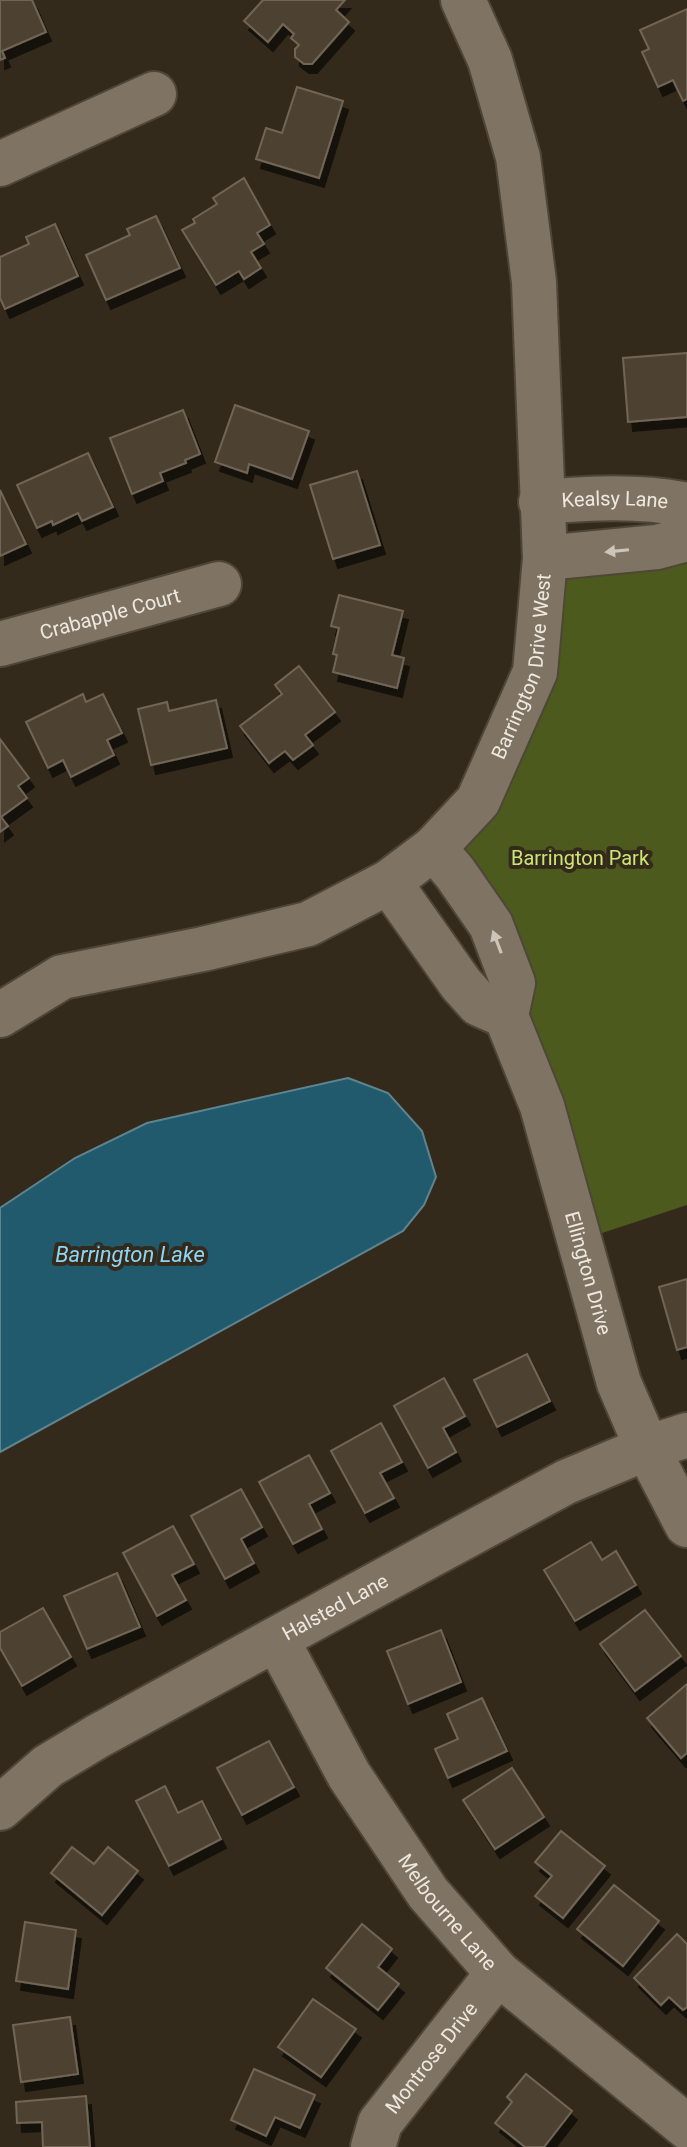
<svg xmlns="http://www.w3.org/2000/svg" width="687" height="2147" font-family="Roboto,sans-serif">
<style>
.green{fill:#4d5a1d}
.water{fill:#21596d;stroke:#5e848f;stroke-width:2}
.building{fill:#4d4233;stroke:#716656;stroke-width:2;filter:url(#shadow)}
.lines{fill:none;stroke-linecap:round;stroke-linejoin:round}
.minor-casing{stroke:#4e4639;stroke-width:48}
.minor{stroke:#7f7463;stroke-width:44}
.oneway{fill:#cdc5ba}
.labels{text-anchor:middle;stroke-width:8;stroke-linejoin:round;paint-order:stroke}
.street-label{font-size:20px;fill:#eee8df;stroke:#342a1c}
.park-label{font-size:20px;fill:#cce575;stroke:#342a1c}
.water-label{font-size:22px;font-style:italic;fill:#8cd6f4;stroke:#342a1c}
</style>
<defs>
<filter id="shadow"><feDropShadow dx="5" dy="9" stdDeviation="0" flood-color="#0009"/></filter>
</defs>
<rect width="100%" height="100%" fill="#342a1c"/>
<path class="green" d="M687 553V1205L593 1236 461 843 551 586 576 562Z"/>
<path class="water" d="M348 1078 388 1093 422 1131 436 1177 424 1205 403 1231 0 1452V1208L75 1158 147 1123Z"/>
<g class="building">
<path d="M0 0H32L46 32 2 51 5 58 0 60Z"/>
<path d="M263 0H345L336 10 349 22 312 64H304L295 57V49L299 45 291 38 294 34 283 24 268 42 244 21Z"/>
<path d="M687 9V99L683 101 673 80 658 87 642 52 649 49 640 30Z"/>
<path d="M297 87 343 101 319 178 256 159 266 128 282 133Z"/>
<path d="M244 178 270 225 257 233 264 244 251 252 261 268 244 279 239 271 216 285 182 230 195 223 193 219 217 204 213 198Z"/>
<path d="M156 216 180 268 106 300 86 255 130 235 127 229Z"/>
<path d="M55 224 78 276 5 309 0 298V257L29 244 26 237Z"/>
<path d="M687 353V417L628 422 623 358Z"/>
<path d="M235 405 309 431 292 479 249 464 247 473 215 462Z"/>
<path d="M183 410 200 454 185 460 186 463 160 473 163 481 132 494 110 438Z"/>
<path d="M88 453 113 507 82 521 78 513 53 525 52 521 37 528 17 485Z"/>
<path d="M357 471 380 545 333 559 310 485Z"/>
<path d="M0 490 26 544 0 556Z"/>
<path d="M339 595 403 611 392 655 404 658 397 688 333 672 337 655 333 654 339 628 331 626Z"/>
<path d="M299 666 335 712 305 735 313 745 293 760 285 751 269 763 240 726 282 694 275 685Z"/>
<path d="M83 694 86 702 103 694 122 733 107 740 114 755 71 777 63 760 48 768 26 722Z"/>
<path d="M216 700 227 748 151 765 138 709 167 702 169 711Z"/>
<path d="M0 739 29 778 18 786 27 798 1 817 8 826 0 832Z"/>
<path d="M687 1279V1347L677 1350 659 1287Z"/>
<path d="M527 1354 550 1401 497 1427 474 1380Z"/>
<path d="M444 1378 465 1416 443 1428 456 1452 428 1468 394 1406Z"/>
<path d="M381 1423 402 1462 380 1473 394 1498 365 1513 331 1451Z"/>
<path d="M309 1455 330 1493 309 1504 322 1529 293 1544 259 1482Z"/>
<path d="M241 1489 262 1527 241 1539 254 1563 225 1579 191 1516Z"/>
<path d="M173 1526 194 1564 172 1575 186 1600 157 1616 123 1553Z"/>
<path d="M591 1542 602 1560 616 1551 636 1585 575 1621 544 1570Z"/>
<path d="M117 1573 140 1627 87 1649 64 1596Z"/>
<path d="M43 1608 71 1657 22 1686 0 1648V1632Z"/>
<path d="M645 1610 681 1656 635 1691 600 1644Z"/>
<path d="M441 1630 461 1682 408 1704 387 1651Z"/>
<path d="M687 1684V1753L681 1758 647 1718Z"/>
<path d="M482 1698 507 1751 448 1778 435 1749 458 1739 447 1714Z"/>
<path d="M269 1741 294 1787 242 1815 217 1768Z"/>
<path d="M512 1768 544 1817 495 1849 463 1800Z"/>
<path d="M165 1786 178 1813 202 1801 221 1839 169 1866 136 1801Z"/>
<path d="M561 1831 605 1866 563 1918 535 1896 552 1876 535 1862Z"/>
<path d="M72 1847 94 1864 108 1847 138 1871 102 1915 51 1873Z"/>
<path d="M614 1885 659 1921 623 1966 577 1929Z"/>
<path d="M25 1922 76 1930 68 1989 16 1981Z"/>
<path d="M362 1924 392 1949 378 1967 399 1984 378 2010 326 1968Z"/>
<path d="M677 1934 687 1944V2007L683 2010 669 1997 661 2005 634 1978Z"/>
<path d="M313 1999 356 2029 321 2077 278 2047Z"/>
<path d="M70 2017 78 2074 21 2082 13 2025Z"/>
<path d="M254 2069 315 2095 300 2128 275 2117 266 2136 231 2120Z"/>
<path d="M526 2074 572 2111 544 2147H525L495 2123 512 2102 507 2097Z"/>
<path d="M86 2096 90 2147H43L42 2122 17 2123 16 2102Z"/>
</g>
<g class="lines">
<defs>
<g id="minor">
<path d="M0 164 154 94"/>
<path id="s1" d="M541 502C589 498 640 495 687 505"/>
<path d="M545 558 657 547 687 539"/>
<path id="s2" d="M0 644 219 584"/>
<path id="s3" d="M434 848 455 873 491 925 513 983 506 1016 542 1106 619 1383 647 1448 687 1525"/>
<path d="M389 882 461 984 479 1004 506 1016"/>
<path id="s4" d="M0 1015 62 977 203 949 308 924 389 882 434 848 478 801 535 672 545 558 534 282 518 157 490 60 463 0"/>
<path id="s5" d="M277 1640 349 1775 428 1893 498 1973 687 2127"/>
<path id="s6" d="M0 1808 48 1766 98 1736 344 1602 566 1482 647 1448 687 1435"/>
<path id="s7" d="M373 2147 380 2123 498 1973"/>
</g>
</defs>
<use href="#minor" class="minor-casing"/>
<use href="#minor" class="minor"/>
</g>
<defs><path id="oneway-solid" d="M-6-.8H1V-3.2L6.5 0L1 3.2V.8H-6Z" transform="scale(2)"/></defs>
<g class="oneway">
<use href="#oneway-solid" transform="translate(617 551) rotate(174)"/>
<use href="#oneway-solid" transform="translate(497 942) rotate(-111)"/>
</g>
<g class="labels">
<g class="street-label">
<text dy="7" stroke="none"><textPath href="#s1" startOffset="74">Kealsy Lane</textPath></text>
<text dy="7" stroke="none"><textPath href="#s2" startOffset="114">Crabapple Court</textPath></text>
<text dy="7" stroke="none"><textPath href="#s4" startOffset="680">Barrington Drive West</textPath></text>
<text dy="7" stroke="none"><textPath href="#s3" startOffset="462">Ellington Drive</textPath></text>
<text dy="7" stroke="none"><textPath href="#s6" startOffset="392">Halsted Lane</textPath></text>
<text dy="7" stroke="none"><textPath href="#s5" startOffset="322">Melbourne Lane</textPath></text>
<text dy="7" stroke="none"><textPath href="#s7" startOffset="108">Montrose Drive</textPath></text>
</g>
<g class="park-label">
<text x="580" y="865">Barrington Park</text>
</g>
<g class="water-label">
<text x="130" y="1262">Barrington Lake</text>
</g>
</g>
</svg>
